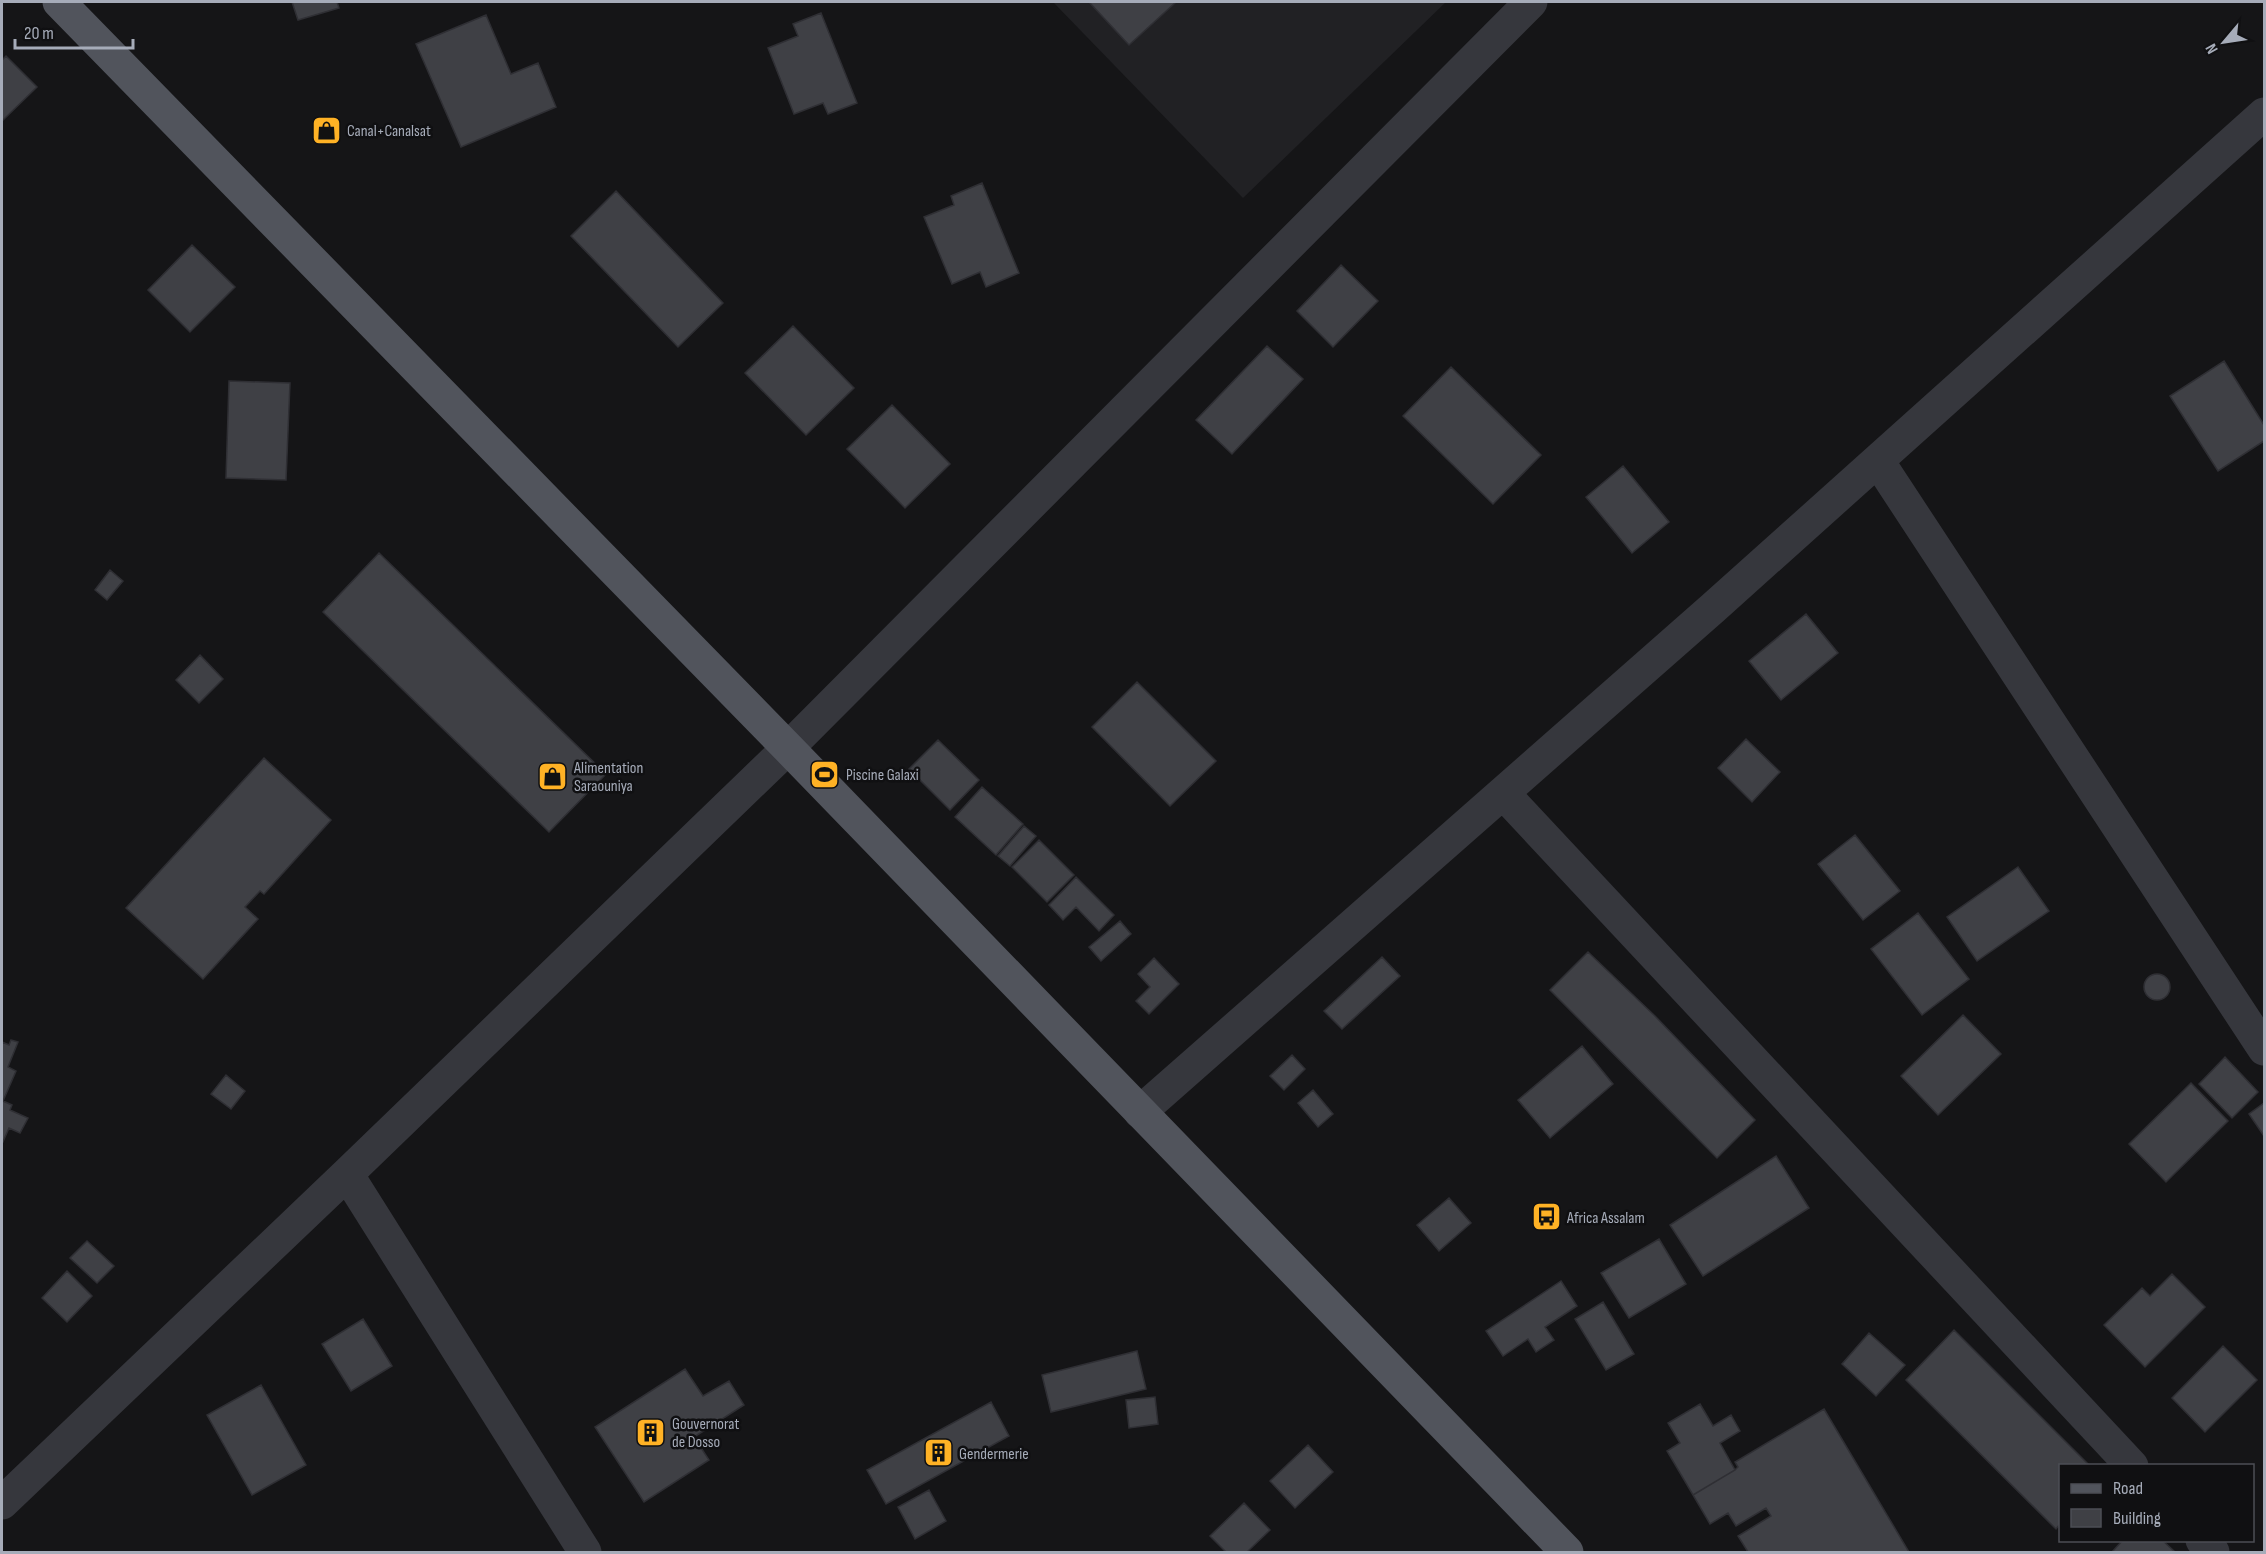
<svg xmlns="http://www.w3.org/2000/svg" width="2266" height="1554" font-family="'Sofia Sans Condensed',sans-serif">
  <rect width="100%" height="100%" fill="#151517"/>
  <!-- built -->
  <path fill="#212124" d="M1053 2H1446L1243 198Z"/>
  <!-- building -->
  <path fill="#3f4045" stroke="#2f2f34" stroke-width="1.5" d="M292 2H337L339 8 298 20Z
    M1089 2H1176L1129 45Z
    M821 13 857 103 828 114 823 103 794 114 768 48 798 36 793 24Z
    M486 15 511 74 538 63 556 107 461 147 416 44Z
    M6 56 37 87 2 121V60Z
    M982 183 1019 273 986 287 980 272 952 284 924 217 954 205 951 196Z
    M616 191 723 303 678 347 571 236Z
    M192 245 235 287 190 332 148 290Z
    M1341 265 1378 301 1333 347 1297 311Z
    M793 326 854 388 806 435 745 373Z
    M1267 346 1303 379 1232 454 1196 420Z
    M2224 361 2264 425V441L2218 471 2170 396Z
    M1451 367 1541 455 1493 504 1403 416Z
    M229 381 290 383 286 480 226 478Z
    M892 405 950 464 905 508 847 449Z
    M1623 466 1669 522 1632 553 1586 497Z
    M379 553 606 774 549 832 323 612Z
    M110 570 123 581 107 600 95 590Z
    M1806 614 1838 653 1781 700 1749 661Z
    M200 655 223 679 199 703 176 680Z
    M1137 682 1216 761 1170 806 1092 727Z
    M1746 739 1780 772 1752 802 1718 768Z
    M938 740 979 780 950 810 909 769Z
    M264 758 331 820 264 894 260 891 245 907 258 919 203 979 126 908Z
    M982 787 1023 824 996 855 955 817Z
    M1024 826 1036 836 1010 866 998 856Z
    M1855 835 1900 891 1863 920 1818 864Z
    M1039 840 1074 875 1047 902 1012 867Z
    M2018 867 2049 911 1977 961 1947 917Z
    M1076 877 1114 915 1099 931 1076 907 1063 920 1049 905Z
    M1918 913 1969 979 1922 1015 1871 949Z
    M1120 921 1131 934 1101 961 1089 947Z
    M1588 952 1655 1016 1755 1120 1717 1158 1550 990Z
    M1382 957 1400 976 1342 1029 1324 1011Z
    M1154 958 1179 984 1149 1014 1136 1001 1150 987 1138 974Z
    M2144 987a13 13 0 1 1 26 0a13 13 0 1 1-26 0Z
    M1963 1015 2001 1054 1938 1115 1901 1076Z
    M11 1040 18 1042 8 1067 16 1071 3 1101 12 1105 10 1110 28 1118 20 1133 9 1128 2 1144V1042L9 1045Z
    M1582 1046 1613 1084 1550 1138 1518 1100Z
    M1292 1055 1305 1069 1284 1090 1270 1076Z
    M2225 1057 2258 1092 2232 1118 2199 1084Z
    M226 1075 245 1091 231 1109 211 1094Z
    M2191 1083 2228 1121 2166 1182 2129 1144Z
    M1313 1090 1333 1114 1318 1127 1298 1103Z
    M2264 1103V1136L2249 1114Z
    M1776 1156 1809 1208 1703 1276 1670 1225Z
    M1449 1198 1471 1223 1439 1251 1417 1225Z
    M1659 1239 1686 1284 1629 1318 1601 1273Z
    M87 1241 114 1266 97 1283 70 1258Z
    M67 1271 92 1296 67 1322 42 1298Z
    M2172 1274 2205 1307 2145 1367 2104 1325 2142 1288 2150 1296Z
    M1561 1281 1577 1306 1545 1327 1554 1340 1536 1352 1528 1339 1503 1356 1486 1331Z
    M1603 1302 1634 1354 1606 1370 1575 1319Z
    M363 1319 392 1366 351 1391 322 1344Z
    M1954 1330 2090 1466H2060V1524L2056 1529 1906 1380Z
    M1869 1333 1905 1365 1876 1396 1842 1364Z
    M2223 1346 2257 1380 2205 1432 2172 1398Z
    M1137 1351 1146 1389 1051 1412 1042 1375Z
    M685 1369 703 1396 729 1381 744 1405 694 1437 709 1460 644 1502 595 1427Z
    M261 1385 306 1465 252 1495 207 1415Z
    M1155 1397 1158 1424 1129 1428 1126 1400Z
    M991 1402 1009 1436 886 1504 867 1470Z
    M1700 1404 1713 1426 1731 1415 1740 1431 1720 1443 1735 1470 1693 1495 1667 1451 1680 1443 1668 1423Z
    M1824 1409 1909 1552H1748L1738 1536 1771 1516 1766 1508 1736 1526 1728 1513 1710 1524 1693 1495 1735 1470 1738 1467 1735 1462Z
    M1308 1445 1333 1472 1295 1508 1270 1481Z
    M929 1490 946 1521 915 1539 898 1507Z
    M1244 1503 1270 1530 1247 1552H1226L1210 1536Z
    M2123 1540H2162L2175 1552H2112Z"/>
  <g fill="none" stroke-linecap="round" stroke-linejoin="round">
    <!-- street -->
    <path stroke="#36373d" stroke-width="33" d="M1878 461 2264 1049
      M1503 793 2132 1466
      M1140 1112 1713 608 2264 114
      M347 1174 585 1552
      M2 1503 347 1174 788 748 1531 2
      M2202 1540 2213 1552"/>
    <!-- primary -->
    <path stroke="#51545c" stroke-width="33" d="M59 2 788 748 1567 1552"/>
  </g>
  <!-- icons -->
  <defs>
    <symbol id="shop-square" viewBox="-11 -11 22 22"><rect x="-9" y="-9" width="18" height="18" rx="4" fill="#ffb225" stroke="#101012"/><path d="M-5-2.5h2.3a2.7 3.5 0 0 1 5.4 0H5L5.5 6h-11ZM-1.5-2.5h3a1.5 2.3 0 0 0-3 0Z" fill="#111"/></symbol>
    <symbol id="stadium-square" viewBox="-11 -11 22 22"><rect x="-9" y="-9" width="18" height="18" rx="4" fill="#ffb225" stroke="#101012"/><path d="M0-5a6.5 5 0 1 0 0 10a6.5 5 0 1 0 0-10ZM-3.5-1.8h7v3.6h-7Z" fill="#111"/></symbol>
    <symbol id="bus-square" viewBox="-11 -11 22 22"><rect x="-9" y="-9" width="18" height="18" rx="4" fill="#ffb225" stroke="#101012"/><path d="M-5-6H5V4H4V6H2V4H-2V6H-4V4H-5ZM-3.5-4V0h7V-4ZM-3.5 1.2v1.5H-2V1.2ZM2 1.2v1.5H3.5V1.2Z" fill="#111"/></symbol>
    <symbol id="building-square" viewBox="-11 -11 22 22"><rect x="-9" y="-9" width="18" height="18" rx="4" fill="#ffb225" stroke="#101012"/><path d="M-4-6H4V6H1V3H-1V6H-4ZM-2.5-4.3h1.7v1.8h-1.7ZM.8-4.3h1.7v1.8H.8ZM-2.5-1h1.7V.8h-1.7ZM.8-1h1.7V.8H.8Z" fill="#111"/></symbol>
  </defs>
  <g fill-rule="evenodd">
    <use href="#shop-square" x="310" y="114" width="33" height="33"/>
    <use href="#stadium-square" x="808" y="758" width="33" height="33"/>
    <use href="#shop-square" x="536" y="760" width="33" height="33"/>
    <use href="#bus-square" x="1530" y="1200" width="33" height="33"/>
    <use href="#building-square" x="634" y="1416" width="33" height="33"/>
    <use href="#building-square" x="922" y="1436" width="33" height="33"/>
  </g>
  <g text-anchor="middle" stroke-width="5" stroke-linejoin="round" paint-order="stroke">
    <!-- poi labels -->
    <g font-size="16" fill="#a6acb9" stroke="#101012" text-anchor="start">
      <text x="347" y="136">Canal+Canalsat</text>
      <text x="574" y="773">Alimentation<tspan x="574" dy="18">Saraouniya</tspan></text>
      <text x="846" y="780">Piscine Galaxi</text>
      <text x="1567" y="1223">Africa Assalam</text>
      <text x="672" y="1429">Gouvernorat<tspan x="672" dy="18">de Dosso</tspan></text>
      <text x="959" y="1459">Gendermerie</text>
    </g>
  </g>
  <!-- border -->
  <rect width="2266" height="1554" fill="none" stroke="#a6acb9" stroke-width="6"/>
  <!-- legend -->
  <rect x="2059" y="1464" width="195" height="78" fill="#101012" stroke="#4c4e55" stroke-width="1.5"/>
  <rect x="2071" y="1484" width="30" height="9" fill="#51545c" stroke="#4c4e55" stroke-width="1.5"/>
  <text x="2113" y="1494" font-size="18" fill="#a6acb9">Road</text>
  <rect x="2071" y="1509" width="30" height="18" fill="#3f4045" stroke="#4c4e55" stroke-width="1.5"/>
  <text x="2113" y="1524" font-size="18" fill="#a6acb9">Building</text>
  <!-- north arrow -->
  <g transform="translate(2224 42) rotate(241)" stroke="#101012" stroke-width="4.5" paint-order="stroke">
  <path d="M0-4.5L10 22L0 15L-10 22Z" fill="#a6acb9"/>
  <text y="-9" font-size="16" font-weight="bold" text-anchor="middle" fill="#a6acb9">N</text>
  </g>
  <!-- scale -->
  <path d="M15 39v9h118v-9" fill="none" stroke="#a6acb9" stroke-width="3"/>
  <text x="24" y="39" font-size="18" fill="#a6acb9" stroke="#101012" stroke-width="4.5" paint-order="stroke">20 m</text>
</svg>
